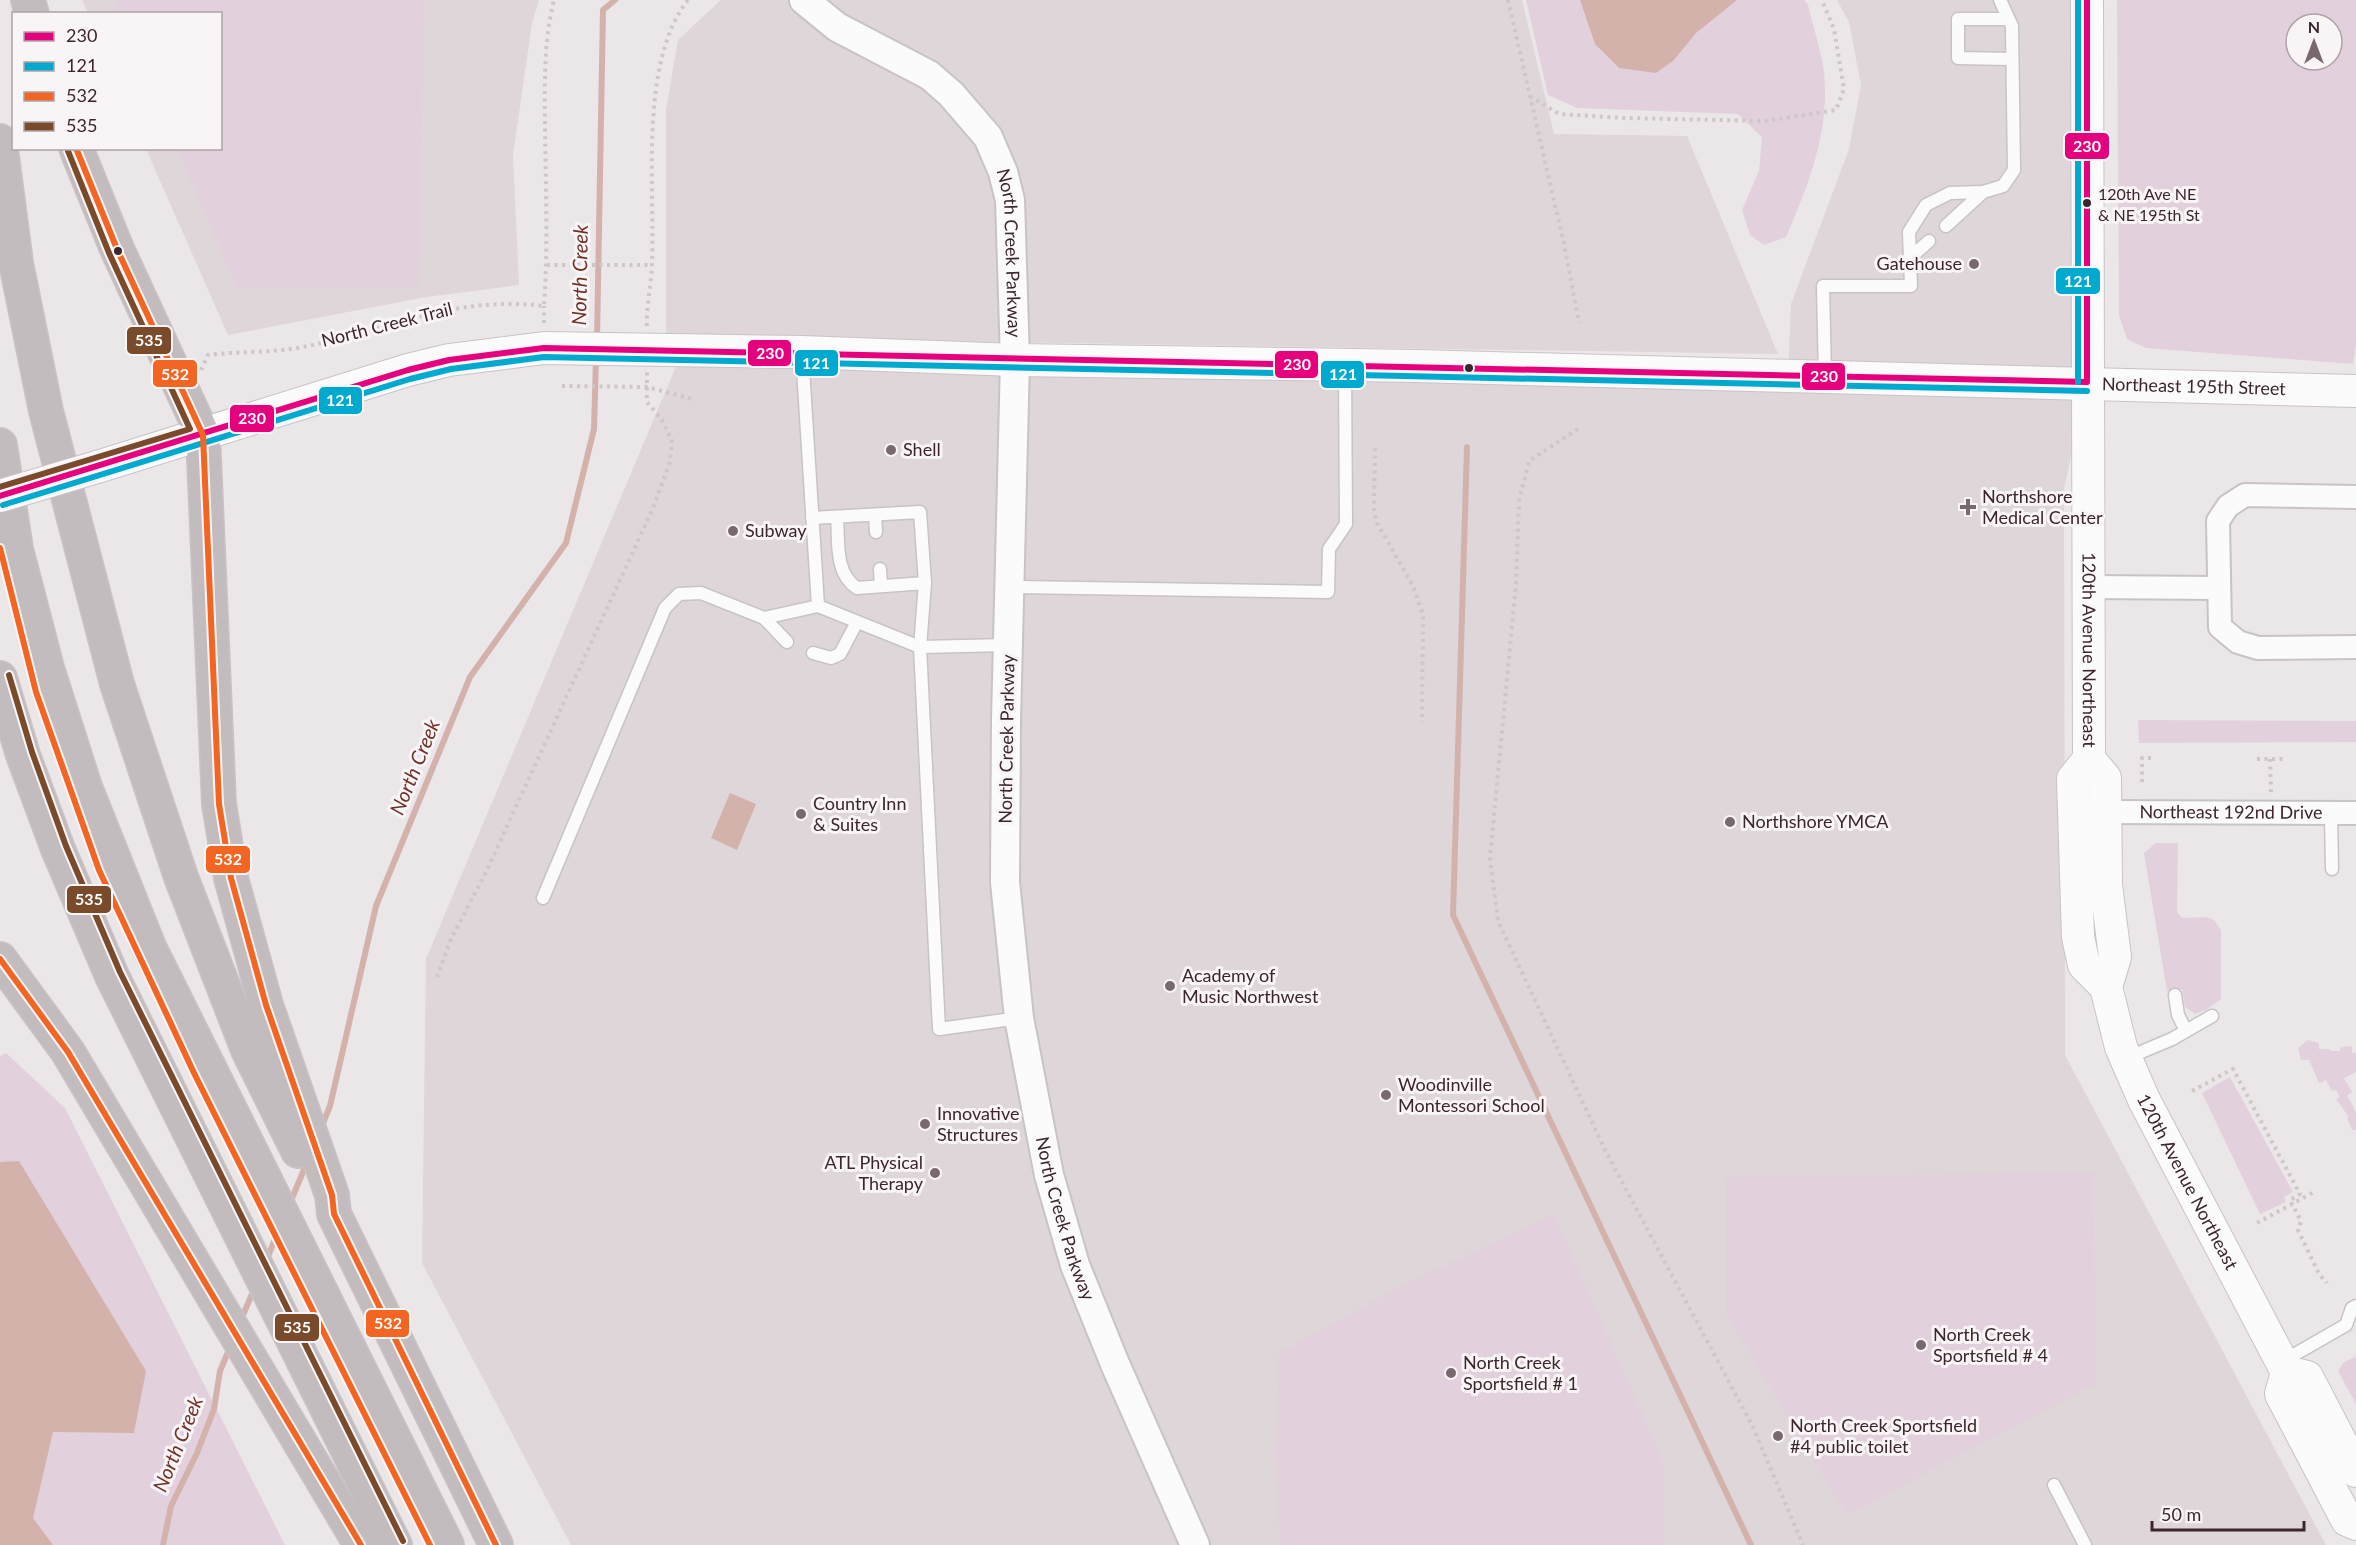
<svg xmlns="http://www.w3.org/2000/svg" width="2356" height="1545" font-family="Lato,sans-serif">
  <rect width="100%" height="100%" fill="#ebe6e8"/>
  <!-- built -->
  <path fill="#ded6d9" d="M82 0H539L532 23 513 155 519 285 426 297 228 335 146 149 220 148V14L88 13Z
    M721 0H1522L1554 134 1687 136 1778 354 666 337V110L678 40Z
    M1837 0H2086L2087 382 2064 489 2065 1055 2326 1545H571L422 1263 426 959 683 350 1788 376 1791 304 1849 149 1861 85 1849 22Z"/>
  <!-- green -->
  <path fill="#e2d1dd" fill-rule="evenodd" d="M114 0H425L418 287H236L177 149 220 148V14L120 13Z
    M1526 0H1804L1808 5C1813 27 1821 50 1824 72 1830 130 1809 185 1786 237L1764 245 1750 235 1742 210 1759 171 1762 137 1738 114 1577 108 1548 95Z
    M2117 0H2356V345L2353 364 2146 348 2127 339 2119 315ZM2296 24H2332V60H2296Z
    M2138 720 2356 721V742L2139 743Z
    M2156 843H2178L2177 912 2182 918 2206 917 2214 920 2221 930V999L2206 1010 2195 1014 2185 1007 2182 989 2167 991 2144 853Z
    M2308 1040 2319 1043V1049H2329L2330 1051H2340L2341 1047 2352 1046V1053H2356V1072L2344 1078 2352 1092 2347 1095 2356 1112V1130H2352L2347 1118 2349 1117 2336 1099 2340 1097 2336 1090 2332 1091 2326 1080 2319 1083 2309 1060H2301L2298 1048Z
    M6 1053 65 1108 285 1545H0V1056Z
    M2230 1077 2293 1192 2284 1197 2286 1202 2260 1214 2202 1093Z
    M2093 1173 2097 1383 1846 1515 1726 1314V1177Z
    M1554 1214 1663 1461V1545H1280L1276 1456 1279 1353 1399 1287Z
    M2356 1356V1404L2338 1371 2343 1363Z"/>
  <!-- water -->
  <path fill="#d4b2ac" d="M1580 0H1737L1696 33 1673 61 1656 73 1619 68 1595 44Z
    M730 793 756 804 737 850 711 838Z
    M19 1161 146 1371 134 1433 53 1432 33 1518 53 1545H0V1162Z"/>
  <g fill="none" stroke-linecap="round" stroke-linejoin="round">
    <!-- stream -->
    <path stroke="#d4b2ac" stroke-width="6" d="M597 339 603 10 615 0
      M1467 447 1453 915 1751 1545
      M321 1128 330 1106 376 906 470 677 566 543 594 429 596 358
      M290 1203 308 1160
      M266 1261 278 1232
      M240 1322 255 1287
      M163 1545 171 1506 197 1453 214 1409 220 1371 231 1345"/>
    <defs>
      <path id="service" d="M2008 19H1958V58L2012 59
        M1946 226 1983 192
        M1910 258 1929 241
        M802 353 818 606
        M1825 376 1823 286H1911L1909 232 1926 205 1950 193 1983 192 2003 186 2014 170 2012 26 2000 0
        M875 515 876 532
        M837 517C839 541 834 573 857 588L925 583
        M812 518 920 512 925 583 920 647 939 1029 1019 1018
        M880 569 881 586
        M1010 587 1328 592 1329 549 1346 524 1345 366
        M764 618 787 642
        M813 653 831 658 840 654 857 622
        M2331 813 2332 869
        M543 898 665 608 679 594 701 593 764 618 818 606 920 647 1008 645
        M2175 995 2178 1015 2186 1031
        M2127 1058 2172 1039 2212 1016
        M2283 1361 2346 1325 2352 1308 2356 1306
        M2054 1485 2085 1545"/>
      <g id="minor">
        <path d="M2356 497 2245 495 2228 506 2218 521 2220 627 2238 642 2258 648 2356 647"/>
        <path d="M2088 587 2219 588"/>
        <path id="s1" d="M2105 812 2356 813"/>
      </g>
      <g id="tertiary">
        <path id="s2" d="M804 0 837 27 929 75 951 94 988 137 1003 172 1010 200 1015 360 1006 721 1005 882 1019 1018 1049 1175 1075 1265 1115 1364 1195 1545"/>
      </g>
      <g id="secondary">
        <path id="s3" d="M2087 0 2089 759 2073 779 2078 937 2084 965 2106 987"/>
        <path id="s4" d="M97 467 408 370 449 360 544 348 802 352 1015 360 1416 366 2356 391"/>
        <path id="s5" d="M2089 759 2105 778 2106 885 2115 957 2106 987 2121 1047 2144 1100 2287 1372 2281 1394 2347 1520 2356 1524"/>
        <path d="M2287 1372 2307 1377 2356 1471"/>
      </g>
      <path id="motorway" d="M28 0 32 14
        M0 141 16 263 46 411 117 684 181 877 248 1050 298 1151
        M76 148 117 249 203 435 219 804 231 878 266 1005 332 1195 334 1214 496 1545
        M0 445 16 549 47 668 85 787 149 947 447 1545
        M0 678 23 755 58 849 112 976 395 1545
        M0 959 68 1052 361 1545"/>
    </defs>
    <!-- service casing -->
    <use href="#service" stroke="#c8c3c5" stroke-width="15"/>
    <!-- minor casing -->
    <use href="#minor" stroke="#c8c3c5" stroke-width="26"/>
    <!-- tertiary casing -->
    <use href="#tertiary" stroke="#c8c3c5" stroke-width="32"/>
    <!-- secondary casing -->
    <use href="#secondary" stroke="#c9c3c6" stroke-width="34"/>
    <!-- motorway casing -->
    <use href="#motorway" stroke="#c9c3c5" stroke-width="36"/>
    <!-- path -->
    <path stroke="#cdc7c8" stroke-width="4" stroke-dasharray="3 4.5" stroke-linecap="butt" d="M1508 0 1564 244 1579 323
      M1530 96 1559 114 1624 118 1766 121 1836 110 1844 89 1834 29 1822 0
      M547 265H652
      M544 323V306
      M647 326C646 304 652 283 652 262 655 186 639 62 688 0
      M201 370 208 355C240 351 272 353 303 347 388 330 455 295 544 306 548 248 546 190 545 132 545 87 543 44 554 0
      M562 386 647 387 692 399
      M1578 429 1529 461 1519 501 1516 584 1490 858 1498 921 1605 1150 1753 1427 1803 1545
      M1375 448 1374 509 1377 523 1413 586 1423 615 1422 722
      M2257 759H2283
      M2270 759 2271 793
      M2142 782V758H2152
      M437 977 451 939 486 872 653 508 670 462 672 441 662 420 647 402V372
      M2192 1091 2233 1069 2300 1194 2290 1200 2301 1221 2298 1230 2319 1274 2327 1283
      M2257 1223 2314 1192"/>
    <!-- service -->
    <use href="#service" stroke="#fcfbfc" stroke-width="12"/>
    <!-- minor -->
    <use href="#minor" stroke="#fcfbfc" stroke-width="22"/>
    <!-- tertiary -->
    <use href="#tertiary" stroke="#fcfbfc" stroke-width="28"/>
    <!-- secondary -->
    <use href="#secondary" stroke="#fcfbfc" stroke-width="32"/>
    <!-- motorway -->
    <use href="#motorway" stroke="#c2bcbe" stroke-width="33"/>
    <defs>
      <path id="secondary-bridge" d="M0 496 97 467"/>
    </defs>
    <!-- secondary-bridge casing -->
    <use href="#secondary-bridge" stroke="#c9c3c6" stroke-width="34" stroke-linecap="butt"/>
    <!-- secondary-bridge -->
    <use href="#secondary-bridge" stroke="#fcfbfc" stroke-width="32"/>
    <defs>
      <path id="bus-1" d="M2087 0V382
        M0 496 408 370 449 360 544 348 2087 382"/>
      <path id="bus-2" d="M2078 0V382
        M3 505 410 379 451 369 544 357 2087 391"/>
      <path id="bus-3" d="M76 148 117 249 203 435 219 804 231 878 266 1005 332 1195 334 1214 496 1545
        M0 548 36 692 99 870 194 1073 430 1545
        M0 959 68 1052 361 1545"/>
      <path id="bus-4" d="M0 487 190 429 109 253 68 151
        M9 675 32 752 66 846 120 972 403 1541"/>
    </defs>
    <!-- bus-1 casing -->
    <use href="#bus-1" stroke="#f9f5f7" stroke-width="10"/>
    <!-- bus-2 casing -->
    <use href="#bus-2" stroke="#f9f5f7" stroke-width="10"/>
    <!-- bus-3 casing -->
    <use href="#bus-3" stroke="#f9f5f7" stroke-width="10"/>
    <!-- bus-4 casing -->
    <use href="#bus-4" stroke="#f9f5f7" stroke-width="10"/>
    <!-- bus-1 -->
    <use href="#bus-1" stroke="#e5007d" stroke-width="6"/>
    <!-- bus-2 -->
    <use href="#bus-2" stroke="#00a9ce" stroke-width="6"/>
    <!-- bus-3 -->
    <use href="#bus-3" stroke="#f26522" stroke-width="6"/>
    <!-- bus-4 -->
    <use href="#bus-4" stroke="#7a4b2a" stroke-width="6"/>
  </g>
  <!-- markers -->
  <g fill="#3c262c" stroke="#f9f5f7" stroke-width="2">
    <circle cx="2087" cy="203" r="5"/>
    <circle cx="118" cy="251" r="5"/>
    <circle cx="1469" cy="368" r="5"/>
  </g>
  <g fill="#79696e" stroke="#f9f5f7" stroke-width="2">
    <circle cx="1974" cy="264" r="6"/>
    <circle cx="891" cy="450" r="6"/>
    <path d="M1965 498h6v6h6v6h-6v6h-6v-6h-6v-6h6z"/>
    <circle cx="733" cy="531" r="6"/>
    <circle cx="801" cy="814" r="6"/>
    <circle cx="1730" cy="822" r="6"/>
    <circle cx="1170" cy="986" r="6"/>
    <circle cx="1386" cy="1095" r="6"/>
    <circle cx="925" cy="1124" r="6"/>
    <circle cx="935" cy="1173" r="6"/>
    <circle cx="1921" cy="1345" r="6"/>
    <circle cx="1451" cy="1373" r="6"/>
    <circle cx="1778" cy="1436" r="6"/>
  </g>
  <g text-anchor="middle" stroke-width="6" stroke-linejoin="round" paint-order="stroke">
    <!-- bus labels -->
    <g font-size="16" fill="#3c262c" stroke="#f9f5f7" text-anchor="start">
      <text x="2098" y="200">120th Ave NE<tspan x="2098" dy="21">&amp; NE 195th St</tspan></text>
    </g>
    <!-- street labels -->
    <g font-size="18" fill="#3c262c" stroke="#f9f5f7">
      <text dy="6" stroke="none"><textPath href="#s2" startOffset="352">North Creek Parkway</textPath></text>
      <text transform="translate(387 325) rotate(-14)" y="6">North Creek Trail</text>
      <text dy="6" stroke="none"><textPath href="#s4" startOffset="2114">Northeast 195th Street</textPath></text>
      <text dy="6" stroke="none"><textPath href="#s3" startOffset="650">120th Avenue Northeast</textPath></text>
      <text transform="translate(1007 739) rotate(-89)" y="6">North Creek Parkway</text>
      <text dy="6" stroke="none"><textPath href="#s1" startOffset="126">Northeast 192nd Drive</textPath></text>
      <text dy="6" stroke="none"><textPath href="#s5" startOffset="448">120th Avenue Northeast</textPath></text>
      <text dy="6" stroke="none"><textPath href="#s2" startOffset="1324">North Creek Parkway</textPath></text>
    </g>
    <!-- poi labels -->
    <g font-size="18" fill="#3c262c" stroke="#f9f5f7" text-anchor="start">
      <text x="1962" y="270" text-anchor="end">Gatehouse</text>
      <text x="903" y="456">Shell</text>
      <text x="1982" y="503">Northshore<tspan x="1982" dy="21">Medical Center</tspan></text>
      <text x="745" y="537">Subway</text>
      <text x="813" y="810">Country Inn<tspan x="813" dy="21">&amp; Suites</tspan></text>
      <text x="1742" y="828">Northshore YMCA</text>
      <text x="1182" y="982">Academy of<tspan x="1182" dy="21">Music Northwest</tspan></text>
      <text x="1398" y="1091">Woodinville<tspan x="1398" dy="21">Montessori School</tspan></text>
      <text x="937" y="1120">Innovative<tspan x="937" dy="21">Structures</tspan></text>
      <text x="923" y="1169" text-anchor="end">ATL Physical<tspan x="923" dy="21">Therapy</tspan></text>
      <text x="1933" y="1341">North Creek<tspan x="1933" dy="21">Sportsfield # 4</tspan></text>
      <text x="1463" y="1369">North Creek<tspan x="1463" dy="21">Sportsfield # 1</tspan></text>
      <text x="1790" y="1432">North Creek Sportsfield<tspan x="1790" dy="21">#4 public toilet</tspan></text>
    </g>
    <!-- water labels -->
    <g font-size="20" font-style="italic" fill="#713127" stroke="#f9f5f7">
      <text transform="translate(580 275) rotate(-89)" y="7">North Creek</text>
      <text transform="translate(415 767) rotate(-68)" y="7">North Creek</text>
      <text transform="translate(178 1444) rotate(-68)" y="7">North Creek</text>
    </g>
  </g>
  <g stroke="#f9f5f7" stroke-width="2">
    <rect x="2064" y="132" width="46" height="28" rx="6" fill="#e5007d"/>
    <rect x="2055" y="267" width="46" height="28" rx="6" fill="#00a9ce"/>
    <rect x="126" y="326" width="46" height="29" rx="6" fill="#7a4b2a"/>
    <rect x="747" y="339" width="45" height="28" rx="6" fill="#e5007d"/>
    <rect x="794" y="349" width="45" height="28" rx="6" fill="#00a9ce"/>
    <rect x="1274" y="350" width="45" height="29" rx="6" fill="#e5007d"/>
    <rect x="152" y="359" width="46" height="29" rx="6" fill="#f26522"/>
    <rect x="1320" y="360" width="45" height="29" rx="6" fill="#00a9ce"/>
    <rect x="1801" y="362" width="45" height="29" rx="6" fill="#e5007d"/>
    <rect x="318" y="386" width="45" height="29" rx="6" fill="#00a9ce"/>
    <rect x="229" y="404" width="46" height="29" rx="6" fill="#e5007d"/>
    <rect x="205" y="845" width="46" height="29" rx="6" fill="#f26522"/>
    <rect x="66" y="885" width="46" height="29" rx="6" fill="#7a4b2a"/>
    <rect x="365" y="1309" width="45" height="29" rx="6" fill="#f26522"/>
    <rect x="274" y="1313" width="46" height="29" rx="6" fill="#7a4b2a"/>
  </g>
  <g font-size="16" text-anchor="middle" font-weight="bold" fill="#fff">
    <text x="2087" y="152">230</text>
    <text x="2078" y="287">121</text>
    <text x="149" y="346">535</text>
    <text x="770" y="359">230</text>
    <text x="816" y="369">121</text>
    <text x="1297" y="370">230</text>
    <text x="175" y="380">532</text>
    <text x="1343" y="380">121</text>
    <text x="1824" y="382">230</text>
    <text x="340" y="406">121</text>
    <text x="252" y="424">230</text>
    <text x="228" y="865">532</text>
    <text x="89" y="905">535</text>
    <text x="388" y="1329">532</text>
    <text x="297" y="1333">535</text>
  </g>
  <!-- legend -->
  <rect x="12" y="12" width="210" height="138" fill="#f9f5f7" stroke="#ada2a6" stroke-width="1.5"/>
  <rect x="24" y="32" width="30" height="9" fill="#e5007d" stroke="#ada2a6" stroke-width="1.5"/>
  <text x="66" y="42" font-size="18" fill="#3c262c">230</text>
  <rect x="24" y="62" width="30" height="9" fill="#00a9ce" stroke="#ada2a6" stroke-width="1.5"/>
  <text x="66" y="72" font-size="18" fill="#3c262c">121</text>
  <rect x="24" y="92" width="30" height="9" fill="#f26522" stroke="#ada2a6" stroke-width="1.5"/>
  <text x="66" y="102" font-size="18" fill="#3c262c">532</text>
  <rect x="24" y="122" width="30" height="9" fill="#7a4b2a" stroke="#ada2a6" stroke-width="1.5"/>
  <text x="66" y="132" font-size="18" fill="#3c262c">535</text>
  <!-- north arrow -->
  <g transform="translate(2314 42)"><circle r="28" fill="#f9f5f7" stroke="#ada2a6" stroke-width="1.5"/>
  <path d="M0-4.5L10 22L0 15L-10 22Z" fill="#79696e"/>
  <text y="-9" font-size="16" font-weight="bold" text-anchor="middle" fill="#3c262c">N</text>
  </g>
  <!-- scale -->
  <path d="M2152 1521v9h152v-9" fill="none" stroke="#3c262c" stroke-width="3"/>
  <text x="2161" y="1521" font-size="18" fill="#3c262c" stroke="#f9f5f7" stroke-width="4.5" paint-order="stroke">50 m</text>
</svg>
